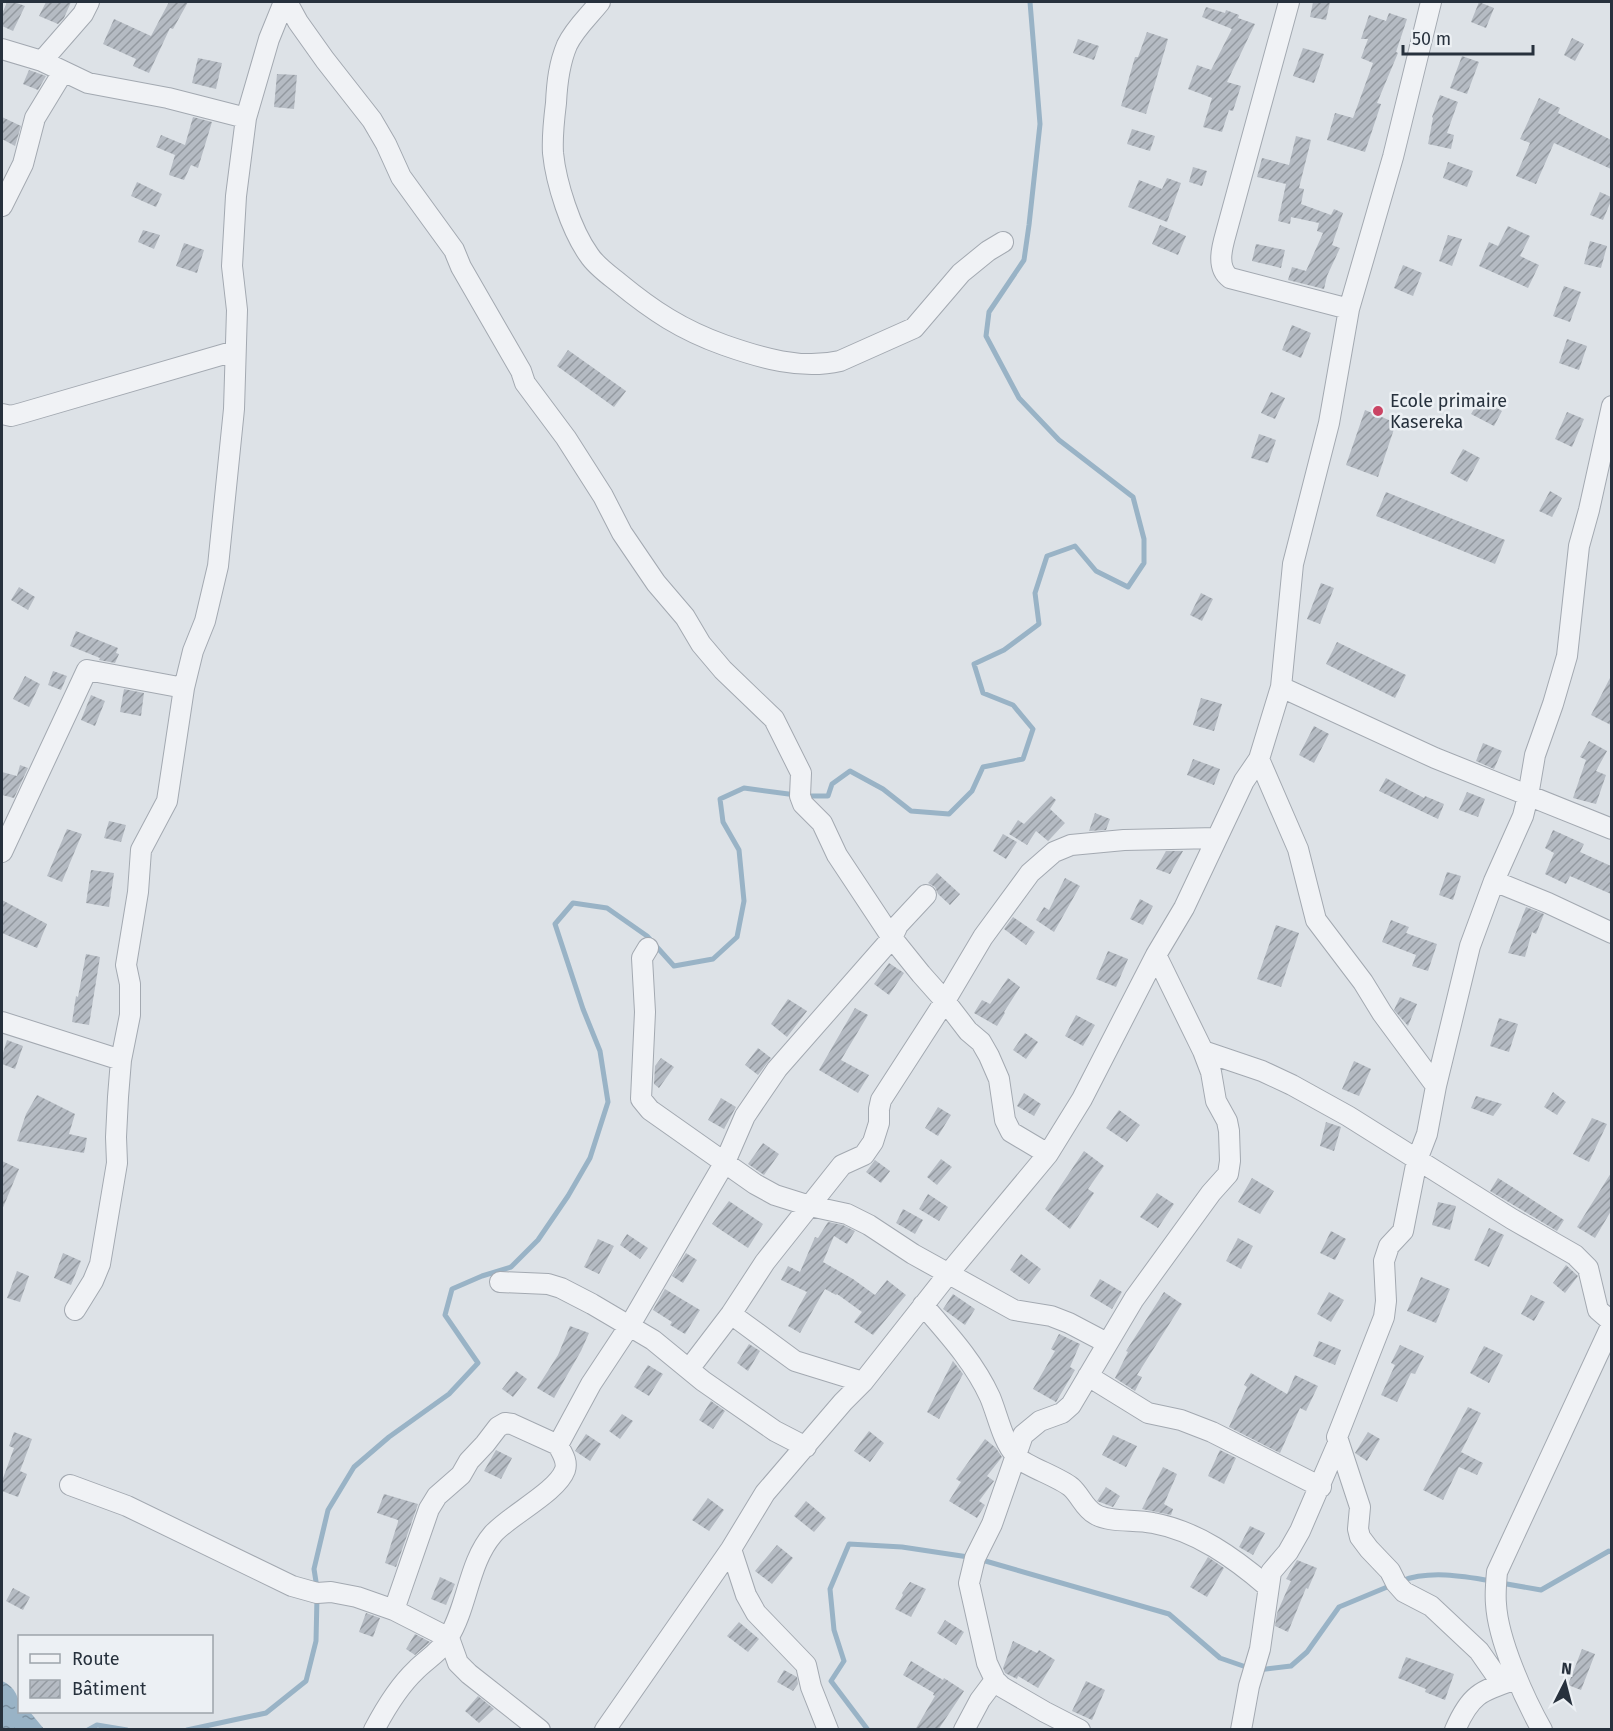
<svg xmlns="http://www.w3.org/2000/svg" width="1613" height="1731" font-family="'Fira Sans',sans-serif">
  <defs>
    <pattern id="water-ripples" width="26" height="14" patternUnits="userSpaceOnUse" patternTransform="scale(1.5)"><rect width="26" height="14" fill="#99b3c6"/><path d="M2 4q2-2 4 0t4 0M15 11q2-2 4 0t4 0" fill="none" stroke="#7d92a2"/></pattern>
    <pattern id="building-hatch" width="6" height="6" patternUnits="userSpaceOnUse" patternTransform="scale(1.5)"><rect width="6" height="6" fill="#b5bbc3"/><path d="M-1 1l2-2M0 6l6-6M5 7l2-2" fill="none" stroke="#9399a0"/></pattern>
  </defs>
  <rect width="100%" height="100%" fill="#dde2e7"/>
  <!-- water -->
  <path fill="url(#water-ripples)" d="M2 1681C15 1686 20 1699 20 1712H30L44 1729H2Z"/>
  <g fill="none" stroke-linecap="round" stroke-linejoin="round">
    <!-- stream -->
    <path stroke="#99b3c6" stroke-width="5" d="M806 796H828L832 784 850 771 883 789 911 811 949 814 972 791 983 767 1023 759 1033 729 1013 705 983 693 974 664 1004 650 1039 624 1035 593 1047 556 1075 546 1096 571 1128 587 1144 563V539L1133 497 1059 440 1019 398 986 336 989 312 1024 260 1029 225 1040 124 1030 2
      M1401 1581C1429 1570 1463 1576 1492 1581
      M1501 1583 1541 1590 1609 1551 1612 1552
      M317 1588 314 1569 328 1510 354 1467 389 1437 449 1394 478 1363 445 1315 452 1289 482 1276 511 1267 538 1240 568 1196 590 1158 608 1102 600 1051 583 1009 555 924 573 903 607 908 647 936 674 966 713 959 737 937 744 901 739 850 723 822 720 799 744 788 796 795
      M1258 1670 1291 1666 1307 1652 1339 1607 1392 1585
      M88 1730 97 1725 127 1730
      M187 1730 266 1713 306 1681 316 1641 317 1597
      M868 1730 831 1681 844 1661 834 1630 830 1589 849 1544 902 1547 975 1558 1169 1614 1220 1658 1249 1668"/>
  </g>
  <!-- building -->
  <path fill="url(#building-hatch)" d="M7 2H14L25 6 13 31 2 26V14Z
    M46 2H71L64 18 58 24 39 16Z
    M169 2H188L173 29 170 28 149 73 133 66 136 59 103 44 114 19 151 36Z
    M1313 2H1330L1326 20 1310 17Z
    M1479 2 1494 8 1486 28 1471 22Z
    M1206 7 1225 13 1226 10 1239 15 1238 18 1255 24 1227 82 1241 86 1233 111 1229 110 1222 132 1203 127 1212 98 1188 89 1197 65 1211 70 1232 29 1202 17Z
    M1389 13 1407 19 1396 52 1398 53 1377 103 1381 104 1365 152 1327 140 1335 113 1353 118 1373 63 1361 58 1368 39H1361L1369 15 1386 21Z
    M1147 32 1168 39 1146 114 1121 106 1135 57H1138Z
    M1572 38 1584 44 1575 61 1564 55Z
    M1078 39 1099 46 1094 60 1073 53Z
    M1303 48 1324 54 1314 83 1293 76Z
    M1462 56 1479 62 1467 94 1450 88Z
    M198 58 222 63 216 89 192 83Z
    M29 70 46 76 38 90 23 84Z
    M277 74 297 75 294 109 274 107Z
    M1440 95 1458 102 1447 133 1454 135 1451 149 1428 144 1433 118 1432 117Z
    M1539 98 1560 108 1558 113 1611 140V169L1554 143 1536 184 1516 176 1530 143 1520 139Z
    M2 117 21 126 15 146 2 139Z
    M193 117 212 122 198 168 191 165 184 180 169 175 175 155 156 147 161 135 185 145Z
    M1132 129 1155 136 1150 151 1127 144Z
    M1296 136 1311 140 1299 188 1304 189 1301 204 1331 215 1334 209 1343 213 1332 245 1340 248 1327 276 1324 289 1288 280 1292 267 1306 271 1323 233 1317 231 1319 223 1291 217 1290 224 1278 221 1286 184 1257 177 1262 158 1289 165Z
    M1448 162 1473 171 1467 187 1443 178Z
    M1193 167 1207 171 1202 186 1189 182Z
    M1167 178 1181 183 1167 222 1128 207 1139 180 1162 189Z
    M137 182 162 194 156 207 131 196Z
    M1600 192 1611 197V201L1603 220 1590 215Z
    M1160 225 1186 236 1178 255 1152 244Z
    M1508 226 1530 236 1520 256 1539 265 1528 288 1479 266 1489 242 1498 246Z
    M143 230 160 235 154 249 138 242Z
    M1448 235 1462 239 1452 266 1439 261Z
    M1590 241 1607 246 1601 268 1584 264Z
    M184 243 204 250 197 273 176 266Z
    M1256 244 1285 250 1281 268 1252 261Z
    M1403 265 1422 273 1413 296 1394 288Z
    M1564 286 1581 292 1570 322 1553 316Z
    M1292 325 1311 333 1301 358 1282 350Z
    M1567 339 1587 346 1579 370 1559 363Z
    M568 350 626 391 614 407 557 366Z
    M1271 392 1285 398 1275 419 1261 413Z
    M1480 399 1502 411 1494 426 1471 414Z
    M1365 410 1396 423 1378 477 1346 465Z
    M1567 412 1584 419 1572 447 1555 439Z
    M1259 434 1276 440 1268 463 1251 458Z
    M1463 449 1480 458 1467 482 1450 473Z
    M1550 491 1562 498 1552 517 1539 511Z
    M1386 492 1505 540 1495 564 1376 516Z
    M1321 583 1334 588 1320 624 1307 619Z
    M19 587 35 597 28 610 11 600Z
    M1201 593 1213 599 1202 621 1190 615Z
    M76 631 118 648 116 653 119 654 115 663 99 660 100 658 70 646Z
    M1337 642 1406 675 1395 698 1326 664Z
    M53 671 67 676 61 690 48 685Z
    M25 676 40 684 29 707 13 699Z
    M1611 676V725L1591 715Z
    M124 689 144 693 141 716 120 712Z
    M91 695 105 701 95 726 81 720Z
    M1201 698 1222 704 1214 731 1193 725Z
    M1314 726 1329 734 1314 763 1299 755Z
    M1589 741 1607 751 1596 771 1606 775 1596 804 1573 798 1586 760 1580 757Z
    M1483 743 1502 751 1494 769 1476 761Z
    M1193 759 1220 769 1214 785 1187 775Z
    M20 765 28 768 14 798 2 795V772L17 776Z
    M1386 778 1424 798 1425 796 1444 804 1438 819 1379 791Z
    M1467 792 1485 799 1478 817 1459 810Z
    M1051 796 1056 800 1050 809 1065 823 1048 841 1036 831 1027 845 1009 834 1018 820 1024 824Z
    M1095 813 1110 819 1106 830 1089 831Z
    M109 821 126 825 121 842 104 838Z
    M67 829 82 834 62 882 47 876Z
    M1553 830 1584 844 1580 852 1611 866V894L1570 876 1566 884 1545 874 1554 853 1545 848Z
    M1003 834 1017 842 1006 859 993 851Z
    M1166 851H1183L1170 874 1156 869Z
    M91 870 114 873 109 907 86 903Z
    M1447 872 1461 876 1453 900 1439 895Z
    M937 873 960 894 950 905 938 894 935 887 928 883Z
    M1065 878 1080 886 1054 932 1036 920 1044 907 1049 910Z
    M1140 899 1153 906 1143 925 1130 919Z
    M2 900 47 924 37 948 2 933Z
    M1526 907 1544 914 1536 934 1532 932 1525 957 1508 953Z
    M1013 917 1035 932 1026 945 1004 929Z
    M1391 920 1409 927 1406 933 1437 944 1428 971 1412 966 1416 955 1382 942Z
    M1276 925 1299 933 1281 987 1257 979Z
    M1108 951 1128 959 1116 987 1096 979Z
    M86 954 100 957 89 1025 72 1022 76 996 78 997Z
    M889 963 904 973 889 995 874 984Z
    M1008 978 1020 987 1004 1012 1005 1013 997 1026 974 1013 982 1000 990 1004Z
    M1400 997 1417 1004 1408 1026 1394 1010Z
    M788 999 807 1011 787 1037 771 1024Z
    M855 1008 868 1015 841 1060 869 1075 858 1093 819 1070Z
    M1076 1015 1095 1025 1083 1046 1065 1036Z
    M1499 1018 1518 1024 1509 1052 1490 1046Z
    M1025 1033 1038 1042 1026 1059 1013 1050Z
    M7 1040 23 1046 15 1069 2 1064V1056Z
    M758 1048 771 1058 758 1075 745 1065Z
    M661 1058 674 1067 659 1088 654 1084 655 1066Z
    M1354 1061 1371 1069 1359 1096 1342 1089Z
    M1553 1092 1566 1102 1557 1115 1544 1107Z
    M1024 1093 1041 1104 1034 1116 1017 1106Z
    M37 1095 75 1114 69 1134 87 1138 84 1153 17 1141 26 1114Z
    M1476 1096 1502 1104 1493 1116 1471 1108Z
    M721 1098 736 1107 724 1129 708 1120Z
    M938 1107 951 1115 938 1136 925 1128Z
    M1119 1110 1140 1125 1127 1142 1106 1128Z
    M1592 1118 1607 1124 1589 1162 1573 1154Z
    M1326 1122 1341 1127 1334 1151 1320 1146Z
    M763 1143 779 1154 764 1175 748 1164Z
    M1084 1151 1104 1166 1088 1189 1094 1193 1070 1229 1045 1209Z
    M941 1159 952 1167 937 1185 927 1177Z
    M875 1160 890 1171 881 1183 866 1172Z
    M2 1161 19 1169 2 1210Z
    M1611 1173V1211L1595 1238 1577 1227Z
    M1252 1178 1274 1191 1260 1214 1238 1202Z
    M1498 1178 1564 1220 1557 1231 1490 1191Z
    M1157 1193 1174 1204 1158 1228 1140 1217Z
    M928 1194 948 1207 939 1221 919 1209Z
    M729 1201 763 1224 748 1248 712 1224Z
    M1438 1202 1456 1206 1450 1230 1432 1225Z
    M903 1209 923 1220 915 1234 896 1223Z
    M828 1222 843 1225 855 1231 847 1244 834 1236 823 1262 853 1279 875 1295 887 1280 906 1295 873 1335 854 1322 862 1312 837 1294 836 1295 825 1289 800 1333 788 1326 807 1292 781 1280 788 1266 800 1272 815 1237 818 1238Z
    M1489 1228 1504 1235 1489 1267 1474 1260Z
    M1331 1231 1346 1239 1335 1260 1320 1253Z
    M627 1234 648 1248 640 1259 620 1245Z
    M1238 1238 1253 1246 1241 1269 1226 1261Z
    M598 1239 614 1246 599 1274 584 1267Z
    M63 1253 81 1261 71 1285 54 1278Z
    M686 1253 697 1260 683 1283 672 1276Z
    M1021 1254 1041 1269 1029 1284 1010 1270Z
    M1566 1265 1578 1276 1565 1293 1553 1283Z
    M17 1271 29 1276 20 1302 7 1298Z
    M1421 1277 1450 1289 1436 1323 1407 1311Z
    M1100 1279 1122 1292 1112 1309 1090 1296Z
    M665 1289 700 1310 685 1334 670 1325 672 1322 653 1310Z
    M1164 1292 1182 1304 1137 1375 1142 1377 1135 1391 1115 1378 1128 1352 1126 1351Z
    M1329 1292 1344 1300 1331 1322 1317 1314Z
    M953 1294 975 1309 965 1325 943 1309Z
    M1531 1295 1545 1302 1534 1321 1521 1314Z
    M570 1326 589 1333 581 1351 554 1398 537 1388 558 1355Z
    M1059 1334 1080 1344 1070 1367 1075 1370 1056 1402 1033 1389 1055 1351 1051 1349Z
    M1319 1341 1341 1350 1335 1365 1313 1356Z
    M749 1344 760 1351 748 1371 737 1363Z
    M1400 1345 1424 1356 1415 1374 1411 1373 1397 1402 1381 1395 1395 1365 1391 1363Z
    M1484 1346 1503 1355 1489 1383 1470 1373Z
    M953 1361 963 1374 939 1419 927 1412Z
    M648 1365 663 1374 649 1396 634 1387Z
    M516 1371 527 1379 513 1397 502 1389Z
    M1251 1373 1287 1394 1295 1375 1318 1386 1306 1411 1300 1408 1280 1453 1229 1427 1247 1387 1244 1385Z
    M711 1401 725 1411 713 1429 699 1420Z
    M1468 1407 1481 1413 1461 1452 1483 1463 1477 1475 1459 1467 1443 1500 1423 1490Z
    M622 1414 633 1421 620 1439 609 1431Z
    M869 1431 884 1443 870 1462 854 1451Z
    M14 1432 32 1439 20 1471 27 1474 18 1497 2 1491V1481L14 1448 9 1446Z
    M1368 1432 1380 1439 1367 1461 1355 1453Z
    M586 1434 601 1444 590 1461 575 1451Z
    M1113 1435 1137 1446 1126 1467 1102 1455Z
    M985 1439 996 1448 1002 1457 987 1476 994 1481 979 1501 985 1505 977 1518 949 1501 961 1482 956 1479Z
    M496 1450 512 1458 501 1479 484 1471Z
    M1220 1450 1236 1458 1224 1484 1208 1476Z
    M1163 1467 1177 1474 1164 1504 1173 1509 1171 1515 1142 1509Z
    M1106 1487 1120 1496 1113 1507 1097 1501Z
    M384 1494 418 1504 396 1567 385 1563 398 1522V1520L377 1513Z
    M708 1498 724 1510 709 1531 692 1520Z
    M806 1501 826 1518 814 1532 794 1516Z
    M1250 1526 1265 1533 1253 1555 1239 1547Z
    M777 1545 793 1558 772 1584 755 1571Z
    M1208 1557 1224 1568 1207 1597 1190 1587Z
    M1297 1560 1317 1568 1308 1589 1306 1588 1288 1632 1275 1626 1277 1613 1291 1581 1286 1579Z
    M440 1577 455 1584 446 1605 431 1599Z
    M910 1582 926 1589 911 1617 895 1609 903 1595 902 1593Z
    M13 1588 30 1597 23 1610 6 1601Z
    M366 1613 380 1618 373 1637 359 1632Z
    M945 1620 964 1632 956 1645 937 1633Z
    M739 1622 759 1639 748 1652 727 1636Z
    M415 1634 430 1642 415 1655 406 1649Z
    M1013 1641 1037 1653 1039 1650 1055 1660 1038 1688 1018 1676 1017 1679 1005 1673 1003 1668Z
    M1582 1649 1595 1654 1581 1690 1568 1685Z
    M1406 1657 1454 1674 1445 1700 1425 1692 1426 1689 1398 1678Z
    M911 1661 943 1680 944 1678 964 1691 938 1730H915L935 1696 933 1695 934 1693 903 1675Z
    M784 1670 797 1677 798 1684 793 1691 777 1682Z
    M1086 1681 1105 1690 1092 1720 1072 1711Z
    M478 1696 494 1709 479 1723 465 1711Z"/>
  <g fill="none" stroke-linecap="round" stroke-linejoin="round">
    <defs>
      <path id="minor" d="M287 2 298 22 325 60 372 120 386 144 401 177 454 250 461 267 521 371 525 383 566 438 603 496 622 533 656 583 685 617 701 644 723 670 774 719 801 773 800 796 803 804 822 823 837 855 892 938 921 974 945 1001 968 1031 981 1042 989 1056 999 1079 1005 1120 1011 1132 1048 1154
        M600 2C589 16 575 28 567 45 559 64 557 82 556 103 554 119 552 136 553 153 556 183 571 230 589 255 596 266 609 275 619 283 653 311 682 330 724 345 761 358 801 370 840 361L914 328 961 273 988 251 1003 242
        M1289 2 1226 233C1222 247 1216 268 1230 278L1349 309
        M2 49 42 61 88 83 168 98 246 118
        M42 61 83 14 89 2
        M2 206 23 164 35 118 63 72
        M2 414 11 416 22 413 235 351
        M1281 687 1435 758 1612 829
        M1259 759 1298 849 1316 920 1363 982 1382 1013 1436 1086
        M2 852 87 670 184 688
        M1494 881 1548 903 1612 933
        M648 948 642 958 645 1012 641 1099 650 1110 755 1184 775 1195 810 1206 847 1214 869 1225 913 1254 1014 1310 1051 1316 1069 1323 1107 1343
        M2 1022 121 1060
        M1203 1051 1262 1071 1292 1085 1348 1116 1512 1219 1575 1255 1588 1268 1598 1310 1612 1322
        M500 1282 548 1284 561 1288 592 1304 653 1340 703 1381 775 1431 806 1447
        M923 1305C948 1334 974 1362 990 1397 998 1416 1002 1440 1016 1456 1025 1466 1057 1476 1071 1487 1081 1496 1084 1508 1095 1514 1109 1523 1134 1519 1153 1523 1197 1531 1234 1558 1267 1586
        M75 1310 93 1281 100 1264 117 1163 116 1137 118 1097 121 1060 130 1015V984L126 965 138 892 141 850 167 801 184 688 193 651 205 621 218 566 234 409 237 310 232 266 236 196 246 118 269 39 284 2
        M731 1314 795 1361 863 1382
        M689 1369 731 1314 765 1262 842 1165 864 1155 873 1142 879 1123V1109L881 1100 945 1001 983 937 1030 873 1054 852 1071 845 1124 840 1217 838
        M1088 1376 1148 1413 1181 1420 1212 1432 1321 1487
        M70 1485 127 1506 292 1586 317 1593 331 1592 357 1597 394 1610 449 1638 458 1663 469 1674 540 1730
        M731 1549 746 1595 756 1613 806 1665 811 1687 828 1730
        M394 1610 429 1509 437 1496 461 1475 469 1461 485 1444 498 1427 505 1423 512 1424 558 1445
        M1502 1684 1479 1651 1431 1606 1404 1592 1396 1583 1390 1571 1369 1549 1360 1537 1358 1529 1360 1507 1337 1437 1384 1317 1386 1301 1384 1261 1389 1246 1403 1231 1417 1160 1427 1134 1436 1086 1470 946 1494 881 1523 816 1528 796 1535 755 1553 704 1567 656 1579 546 1589 510 1612 406
        M374 1730C385 1709 399 1686 416 1670 427 1659 440 1652 448 1638 468 1606 468 1563 493 1534 510 1515 557 1492 565 1470 568 1461 562 1453 558 1445L591 1384 630 1325 725 1162 745 1116 777 1069 892 938 898 925 926 895
        M605 1730 731 1549 765 1493 843 1402 863 1382 949 1273 1048 1154 1082 1099 1156 955 1184 908 1244 781 1259 759 1281 687 1293 564 1329 423 1349 309 1393 157 1431 2
        M964 1730 980 1700 995 1680
        M1080 1730 1045 1712 1002 1687 995 1680 987 1663 969 1583 975 1558 992 1524 1023 1435 1040 1421 1062 1413 1071 1405 1134 1299 1211 1193 1228 1174 1230 1161 1229 1131 1227 1121 1216 1101 1211 1072 1203 1051 1156 955
        M1241 1730 1249 1686 1260 1649 1271 1572 1288 1552 1300 1531 1338 1443
        M1455 1730C1470 1695 1480 1691 1514 1680
        M1542 1730C1524 1698 1498 1640 1496 1604 1495 1594 1496 1583 1497 1572L1612 1324"/>
    </defs>
    <!-- minor casing -->
    <use href="#minor" stroke="#a3a9b1" stroke-width="22"/>
    <!-- minor -->
    <use href="#minor" stroke="#f0f2f5" stroke-width="20"/>
  </g>
  <!-- markers -->
  <circle fill="#ca4464" stroke="#ecf0f4" stroke-width="2" cx="1378" cy="411" r="6"/>
  <g text-anchor="middle" stroke-width="5" stroke-linejoin="round" paint-order="stroke">
    <!-- poi labels -->
    <g font-size="18" fill="#27313d" stroke="#ecf0f4" text-anchor="start">
      <text x="1390" y="407">Ecole primaire<tspan x="1390" dy="21">Kasereka</tspan></text>
    </g>
  </g>
  <!-- border -->
  <rect width="1613" height="1731" fill="none" stroke="#27313d" stroke-width="6"/>
  <!-- legend -->
  <rect x="18" y="1635" width="195" height="78" fill="#ecf0f4" stroke="#9da4ab" stroke-width="1.5"/>
  <rect x="30" y="1654" width="30" height="9" fill="#f0f2f5" stroke="#9da4ab" stroke-width="1.5"/>
  <text x="72" y="1665" font-size="18" fill="#27313d">Route</text>
  <rect x="30" y="1680" width="30" height="18" fill="url(#building-hatch)" stroke="#9da4ab" stroke-width="1.5"/>
  <text x="72" y="1695" font-size="18" fill="#27313d">Bâtiment</text>
  <!-- north arrow -->
  <g transform="translate(1565 1683) rotate(6)" stroke="#ecf0f4" stroke-width="4.5" paint-order="stroke">
  <path d="M0-4.5L10 22L0 15L-10 22Z" fill="#27313d"/>
  <text y="-9" font-size="16" font-weight="bold" text-anchor="middle" fill="#27313d">N</text>
  </g>
  <!-- scale -->
  <path d="M1403 45v9h130v-9" fill="none" stroke="#27313d" stroke-width="3"/>
  <text x="1412" y="45" font-size="18" fill="#27313d" stroke="#ecf0f4" stroke-width="4.5" paint-order="stroke">50 m</text>
</svg>
